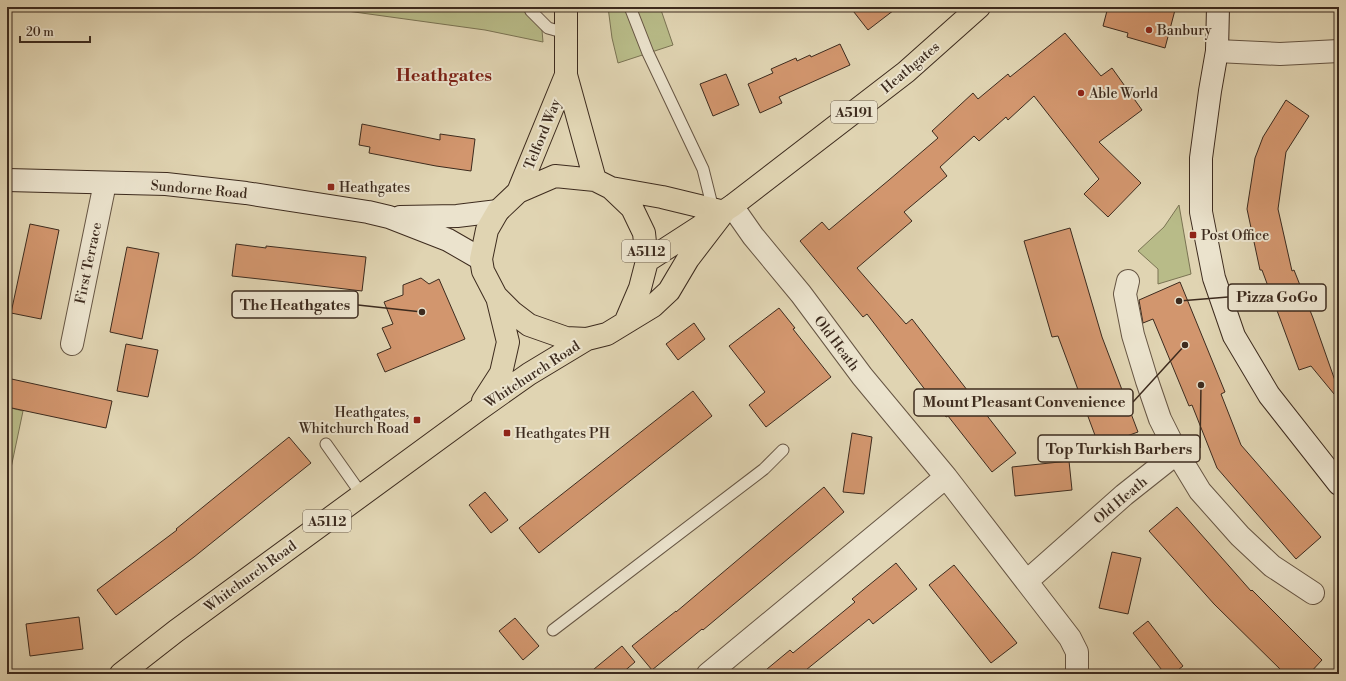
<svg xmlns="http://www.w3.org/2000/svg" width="1346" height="681" font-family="'Libre Bodoni',serif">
  <rect width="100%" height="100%" fill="#e0d4b2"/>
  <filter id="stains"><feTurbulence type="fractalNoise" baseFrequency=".005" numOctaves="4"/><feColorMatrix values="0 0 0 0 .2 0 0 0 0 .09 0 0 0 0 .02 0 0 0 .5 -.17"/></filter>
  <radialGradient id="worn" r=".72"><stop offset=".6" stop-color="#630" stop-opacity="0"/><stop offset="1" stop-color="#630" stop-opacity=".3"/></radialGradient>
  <!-- green -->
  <path fill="#b8bb88" stroke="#7a7353" d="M318 7H540L543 42 485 30Z
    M608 7H660L673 45 618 63 612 38Z
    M1179 205 1191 274 1158 284V269L1138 251 1164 227Z
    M7 407 23 411 11 468 7 465Z"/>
  <!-- building -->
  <path fill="#d2966e" stroke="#3d2b1e" d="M850 7H898L868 30Z
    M1108 7H1174L1173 10H1175L1165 48 1127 37 1128 33 1103 26Z
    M1065 33 1101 76 1112 68 1142 110 1099 142 1141 183 1108 217 1084 194 1099 179 1034 96 1008 120 1006 117 979 141 974 136 940 167 947 176 904 212 912 221 857 268 906 324 912 319 1016 453 992 472 948 416 946 417 867 314 863 317 800 241 822 222 829 230 889 180 938 138 932 131 973 93 978 99 1008 74 1010 77Z
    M840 44 850 65 779 97 782 103 760 113 748 84 773 73 771 69 796 58 797 61 810 55 811 57Z
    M726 74 739 105 713 116 700 84Z
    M1286 100 1309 116 1286 152 1278 209 1292 271 1294 270 1313 318 1339 392V400L1311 366 1299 370 1262 270H1260L1247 209 1255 158 1263 137Z
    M362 124 440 140V134L475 139 471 171 436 166 369 153 370 147 359 145Z
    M30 224 59 230 41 319 11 313Z
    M1070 228 1102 337 1138 432 1099 446 1058 336 1052 337 1024 241Z
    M236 244 266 248V246L366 257 362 291 287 282 232 276Z
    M127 247 159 253 142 339 110 332Z
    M421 278 429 284 439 279 465 339 385 372 377 354 391 348 382 328 393 324 384 302 403 295V285Z
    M1180 282 1225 392 1221 394 1241 445 1321 537 1296 559 1217 468 1192 405 1189 406 1153 319 1143 323 1139 300Z
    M779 308 795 328 793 329 831 377 766 427 749 405 765 392 729 346Z
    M694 323 705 339 678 360 666 344Z
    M126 344 158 350 148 397 117 391Z
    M7 378 112 401 106 428 7 407Z
    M693 391 712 416 539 553 519 528Z
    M852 433 872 437 864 494 843 492Z
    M289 437 311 463 194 557 116 615 97 590 177 530 176 529Z
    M1069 461 1072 490 1015 496 1012 467Z
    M824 487 844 512 703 630 702 629 652 670 632 646 676 611V612Z
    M485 492 508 520 491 533 469 505Z
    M1177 507 1251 591 1252 590 1322 660 1309 674H1285L1214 604 1149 531Z
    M1112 552 1141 558 1128 614 1099 608Z
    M896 563 917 589 873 624 869 619 801 674H761L790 650 793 653 855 602 852 599Z
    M954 565 1017 643 991 663 929 585Z
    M79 617 83 649 30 656 26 624Z
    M515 618 539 646 523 660 499 631Z
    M1148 621 1183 666 1173 674H1165L1133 633Z
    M622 646 635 662 621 674H588Z"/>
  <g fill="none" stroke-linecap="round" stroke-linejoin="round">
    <defs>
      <path id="lane" d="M529 7 531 11 548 28 566 33
        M630 7 648 53 703 169 713 209
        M326 444 362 495
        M553 630 764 469 783 450"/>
      <path id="street" d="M1217 51 1280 54 1339 51
        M732 206 753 236 801 294 862 376 946 477 1070 638 1077 652V674
        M1128 281 1125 294 1133 335 1147 381 1160 419 1177 453 1200 491 1240 536 1272 566 1313 593
        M72 344 105 183
        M1027 581 1124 495 1177 453
        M708 674 946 477"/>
      <path id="secondary" d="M1218 7 1217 51 1210 91 1201 158V212L1214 278 1234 336 1269 395 1339 484
        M7 180 166 184 246 193 368 212 389 217 448 240 481 259
        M400 217 457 216 498 211"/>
      <path id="primary" d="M566 7V75L595 180
        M611 188 662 197 724 212
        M518 192 566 75
        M647 261 732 206 906 72 979 7
        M625 323 640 288 647 261 644 233 632 208 611 188 595 180 555 176 518 192 498 211 487 230 481 259 483 271 496 296 512 312 529 325 566 338 587 339 607 334 653 306 669 291 688 259 724 212
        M483 401 501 373 508 342 497 297
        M121 674 176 631 478 410 529 374 587 339"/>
    </defs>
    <!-- lane casing -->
    <use href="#lane" stroke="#665543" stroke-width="13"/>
    <!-- street casing -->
    <use href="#street" stroke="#665543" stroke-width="24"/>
    <!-- secondary casing -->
    <use href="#secondary" stroke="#3d2b1e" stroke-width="24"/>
    <!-- primary casing -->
    <use href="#primary" stroke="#3d2b1e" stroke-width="24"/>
    <!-- lane -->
    <use href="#lane" stroke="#ebe3cd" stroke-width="11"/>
    <!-- street -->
    <use href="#street" stroke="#ebe3cd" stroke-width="22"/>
    <!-- secondary -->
    <use href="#secondary" stroke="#ebe3cd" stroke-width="22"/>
    <!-- primary -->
    <use href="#primary" stroke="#e0d4b2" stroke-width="22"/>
  </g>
  <!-- markers -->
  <g fill="#8f2418" stroke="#ebe3cd" stroke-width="1.5">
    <circle cx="1149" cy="30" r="4"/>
    <circle cx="1081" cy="93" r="4"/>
    <rect x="327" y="183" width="8" height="8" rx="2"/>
    <rect x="1189" y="231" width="8" height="8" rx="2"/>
    <rect x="413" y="416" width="8" height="8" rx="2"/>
    <rect x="503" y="429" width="8" height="8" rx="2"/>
  </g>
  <g text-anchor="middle" stroke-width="4" stroke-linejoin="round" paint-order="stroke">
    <!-- shield labels -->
    <g fill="#ebe3cd" stroke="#716252" stroke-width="1">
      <rect x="831" y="101" width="46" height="22" rx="3"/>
      <rect x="622" y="240" width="48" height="22" rx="3"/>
      <rect x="303" y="510" width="48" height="22" rx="3"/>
    </g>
    <g font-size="13" font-weight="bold" fill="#3d2b1e">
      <text x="854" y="117">A5191</text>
      <text x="646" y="256">A5112</text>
      <text x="327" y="526">A5112</text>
    </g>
    <!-- poi labels -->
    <g font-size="14" fill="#3d2b1e" stroke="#ebe3cd" text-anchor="start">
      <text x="1157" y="35">Banbury</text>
      <text x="1089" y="98">Able World</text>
      <text x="339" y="192">Heathgates</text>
      <text x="1201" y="240">Post Office</text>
      <text x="409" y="417" text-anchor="end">Heathgates,<tspan x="409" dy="16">Whitchurch Road</tspan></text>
      <text x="515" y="438">Heathgates PH</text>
    </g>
    <!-- street labels -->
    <g font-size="14" fill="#3d2b1e" stroke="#ebe3cd">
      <text transform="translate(910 67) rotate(-40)" y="5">Heathgates</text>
      <text transform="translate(542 134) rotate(-68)" y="5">Telford Way</text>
      <text transform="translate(199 189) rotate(5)" y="5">Sundorne Road</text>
      <text transform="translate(88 263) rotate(-78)" y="5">First Terrace</text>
      <text transform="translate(837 343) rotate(53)" y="5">Old Heath</text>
      <text transform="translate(532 374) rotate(-33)" y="5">Whitchurch Road</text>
      <text transform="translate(1120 500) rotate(-40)" y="5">Old Heath</text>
      <text transform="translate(250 576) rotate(-36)" y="5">Whitchurch Road</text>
    </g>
    <!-- district labels -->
    <g font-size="18" font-weight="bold" fill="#7a1f14" stroke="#ebe3cd">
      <text x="444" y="81">Heathgates</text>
    </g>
  </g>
  <!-- callouts -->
  <path fill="none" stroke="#3d2b1e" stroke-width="1.5" d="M1179 301L1228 297M422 312L358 305M1185 345L1133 402M1201 385L1200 448"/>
  <g fill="#3d2b1e" stroke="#ebe3cd" stroke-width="1.5">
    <circle cx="1179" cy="301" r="4"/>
    <circle cx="422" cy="312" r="4"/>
    <circle cx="1185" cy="345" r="4"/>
    <circle cx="1201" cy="385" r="4"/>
  </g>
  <g fill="#ebe3cd" stroke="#3d2b1e" stroke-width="1.5">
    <rect x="1228" y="284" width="98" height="27" rx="4"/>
    <rect x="232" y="291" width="126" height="27" rx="4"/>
    <rect x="914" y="389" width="219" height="27" rx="4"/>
    <rect x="1038" y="435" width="162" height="27" rx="4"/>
  </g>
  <g font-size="15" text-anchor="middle" font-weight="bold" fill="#3d2b1e">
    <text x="1277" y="302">Pizza GoGo</text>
    <text x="295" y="310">The Heathgates</text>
    <text x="1024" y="407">Mount Pleasant Convenience</text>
    <text x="1119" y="454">Top Turkish Barbers</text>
  </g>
  <!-- margin -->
  <rect width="1346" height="681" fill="none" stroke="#e0d4b2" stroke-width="24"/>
  <rect x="8" y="8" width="1330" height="665" fill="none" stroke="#3d2b1e" stroke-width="2"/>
  <rect x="12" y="12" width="1322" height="657" fill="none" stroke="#3d2b1e"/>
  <!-- scale -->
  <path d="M20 36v6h70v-6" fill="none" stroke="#3d2b1e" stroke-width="2"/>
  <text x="26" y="36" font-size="12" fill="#3d2b1e" stroke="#ebe3cd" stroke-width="3" paint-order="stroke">20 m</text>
  <rect width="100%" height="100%" filter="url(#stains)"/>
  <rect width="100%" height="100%" fill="url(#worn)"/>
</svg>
